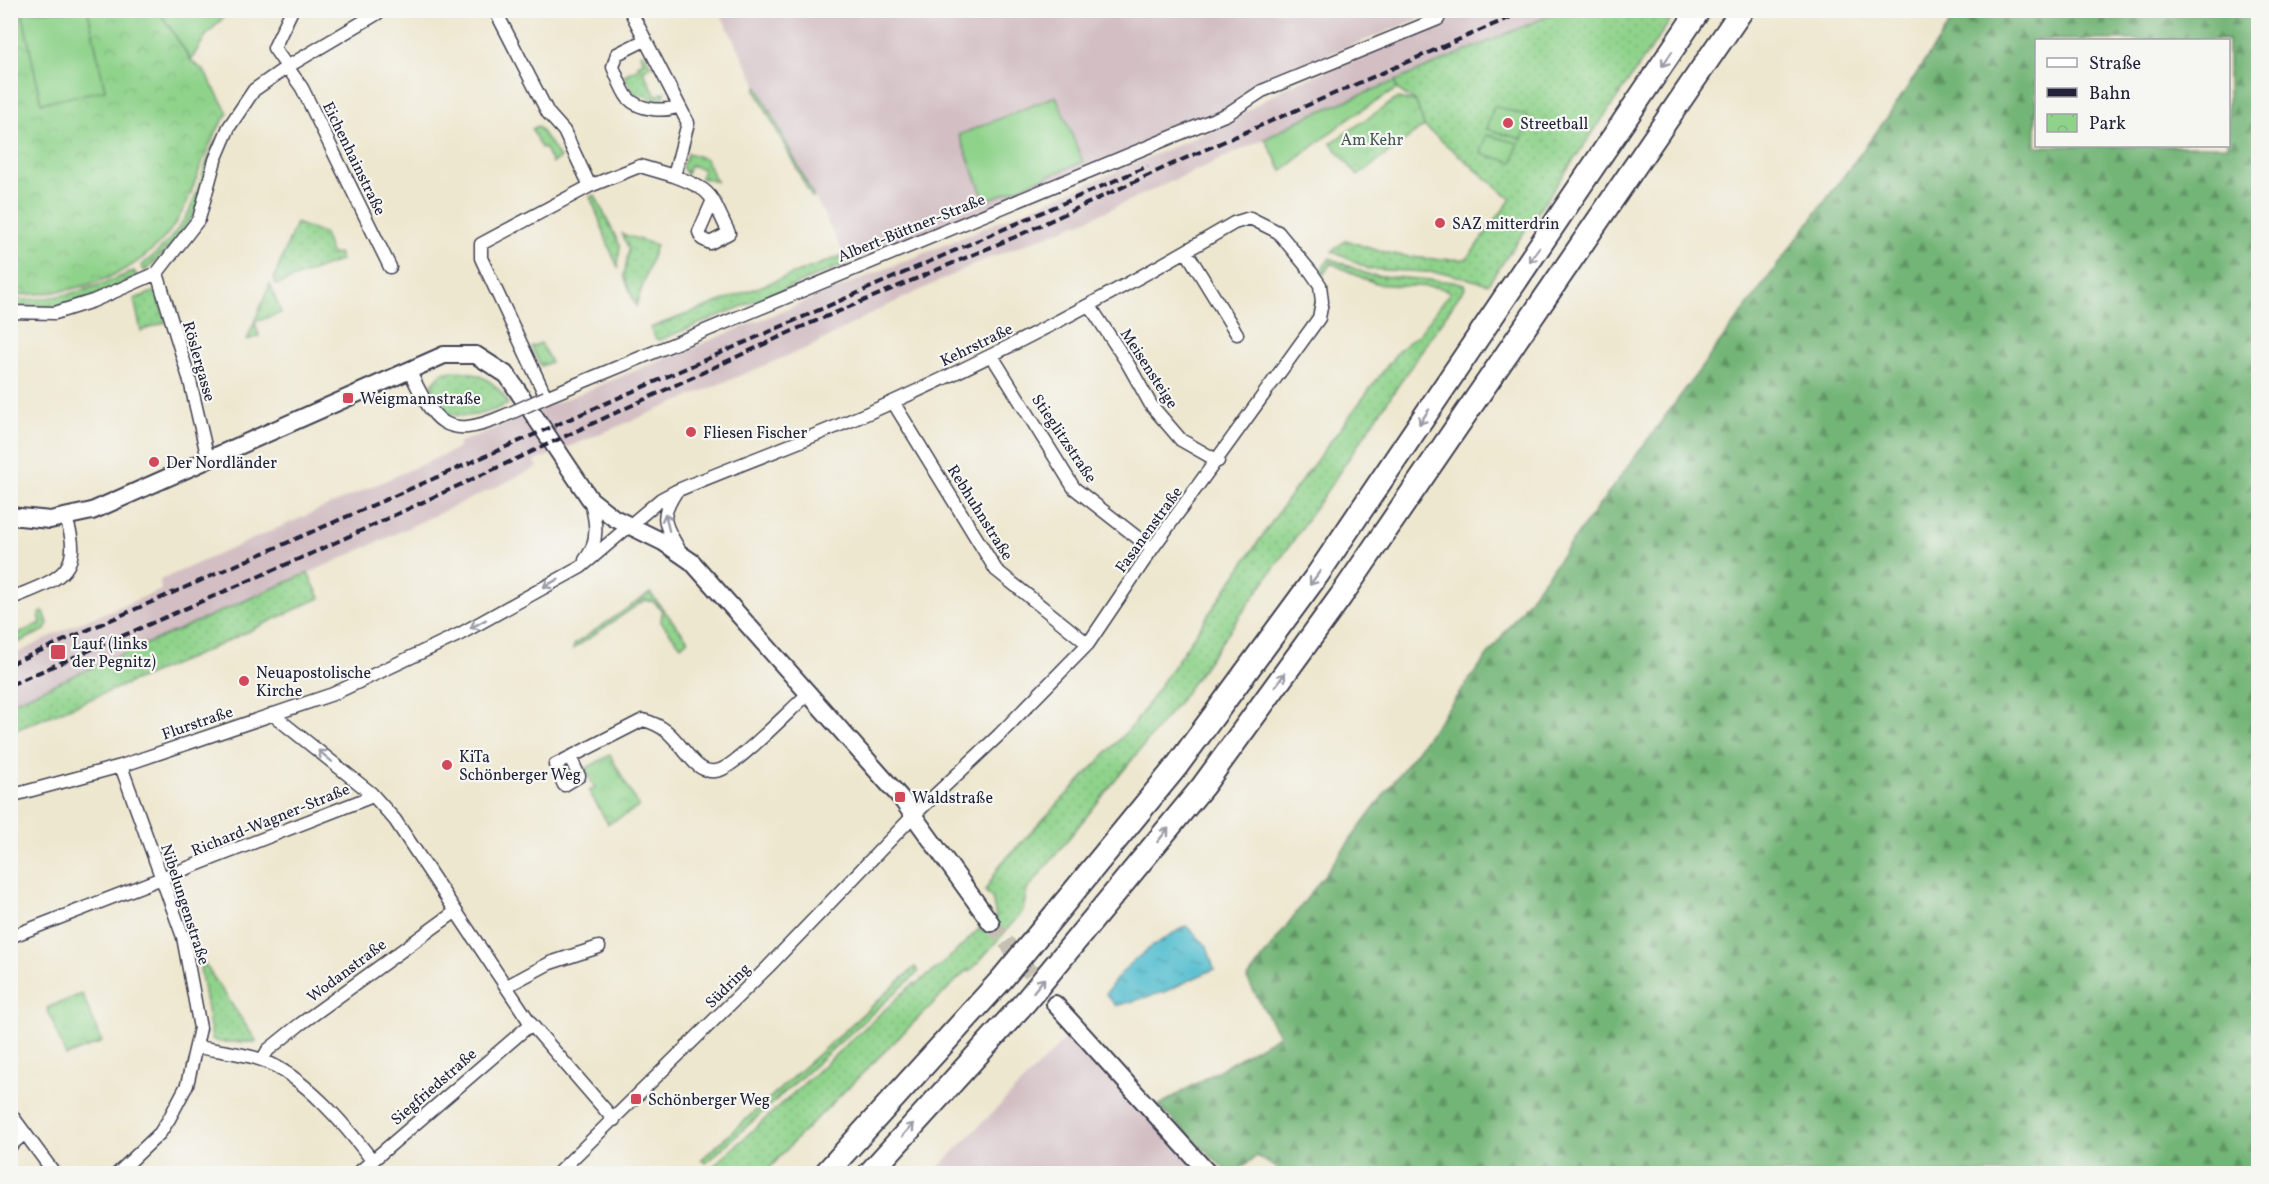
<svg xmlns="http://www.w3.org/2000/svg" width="2269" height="1184" font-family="Vollkorn,serif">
  <defs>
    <pattern id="grass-dots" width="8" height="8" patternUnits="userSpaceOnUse" patternTransform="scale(1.5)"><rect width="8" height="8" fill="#8fd38b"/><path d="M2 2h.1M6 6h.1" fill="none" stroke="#7bb579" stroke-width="1.8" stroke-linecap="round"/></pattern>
    <pattern id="forest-firs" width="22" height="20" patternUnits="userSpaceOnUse" patternTransform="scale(1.5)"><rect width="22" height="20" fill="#73b577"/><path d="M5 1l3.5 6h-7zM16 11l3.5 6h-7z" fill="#5e9363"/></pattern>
    <pattern id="park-crowns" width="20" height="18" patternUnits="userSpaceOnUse" patternTransform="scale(1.5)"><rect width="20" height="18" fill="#8fd38b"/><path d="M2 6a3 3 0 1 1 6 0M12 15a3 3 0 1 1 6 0" fill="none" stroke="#7bb579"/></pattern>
    <pattern id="water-ripples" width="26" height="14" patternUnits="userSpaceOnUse" patternTransform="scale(1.5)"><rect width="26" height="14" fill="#53becf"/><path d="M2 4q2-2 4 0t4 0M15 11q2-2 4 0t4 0" fill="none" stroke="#449aa9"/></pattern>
  </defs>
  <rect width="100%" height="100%" fill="#f6f6f2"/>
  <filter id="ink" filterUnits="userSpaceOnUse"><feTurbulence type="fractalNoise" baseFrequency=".0167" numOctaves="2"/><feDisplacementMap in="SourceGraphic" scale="12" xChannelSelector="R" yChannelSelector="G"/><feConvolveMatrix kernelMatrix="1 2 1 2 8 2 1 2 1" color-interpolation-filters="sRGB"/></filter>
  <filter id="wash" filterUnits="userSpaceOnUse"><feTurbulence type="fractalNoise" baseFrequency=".008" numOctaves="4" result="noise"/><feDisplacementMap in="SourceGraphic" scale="24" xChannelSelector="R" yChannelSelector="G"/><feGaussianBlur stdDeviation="1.35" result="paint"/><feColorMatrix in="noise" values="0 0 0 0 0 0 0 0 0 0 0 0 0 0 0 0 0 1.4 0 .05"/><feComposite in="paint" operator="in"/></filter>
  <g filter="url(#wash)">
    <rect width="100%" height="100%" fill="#eee7cf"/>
    <!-- industrial -->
    <path fill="#d2bec3" d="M719 11H1440L1257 82 1233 106 1041 190 848 262Z
      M1458 11H1560L1306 117 1265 139 1082 222 984 260 876 311 816 344 535 461 538 467 382 540 158 641 11 703V656L72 626 161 590 160 580 459 448 458 443 937 248 1222 126 1286 87 1406 40 1451 19 1453 13Z
      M1068 1036 1221 1170 1224 1173 932 1174Z"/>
    <!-- grass -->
    <path fill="url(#grass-dots)" stroke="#587a63" stroke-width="1.5" d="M1560 11H1677L1488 284 1445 273 1369 269 1332 251 1346 240C1390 257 1420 260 1467 259L1511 199 1424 126 1416 102 1397 89 1395 81Z
      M644 53 651 66 643 71 656 96 665 92 663 101 634 93 624 75 639 68 638 65 644 62 640 54Z
      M217 138 196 210 176 241 145 271 141 266C160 251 176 234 188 213 200 190 205 162 217 138Z
      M688 153 706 159 716 181 701 178 703 169 690 165 687 174 682 167Z
      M595 195 620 246 618 267C606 244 601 220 590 197Z
      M296 223 324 234 332 255 338 253 341 260 276 285 274 279Z
      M622 234 656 245 636 306 624 276 629 249Z
      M844 255 848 263 660 340 656 339 650 328Z
      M1330 258 1369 275 1455 282 1464 284 1465 287 1286 551 1181 699 1027 890 1023 911 970 972 967 970 798 1137 765 1173 705 1174 914 983 915 985 944 963 980 928 984 931 996 917 992 898 985 891 1000 865 1134 724 1284 504 1399 350 1419 334 1450 292C1438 283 1399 288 1380 284 1363 280 1347 270 1331 263L1323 275 1320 272Z
      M134 271 137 276 102 293 61 306H11V300C59 300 90 290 134 271Z
      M270 284 281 313 255 322 259 336 247 340Z
      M156 291 166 322 141 331 134 299Z
      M541 343 551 362 541 366 531 347Z
      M453 371C478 371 497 381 508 404 484 415 452 426 433 400L432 384 442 373Z
      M308 573 320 598 204 652 11 732V703Z
      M650 593 688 640 681 646 661 622 662 611 654 602 645 600 573 649 575 644Z
      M44 612 48 623 45 630 11 646V637L41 623 39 613Z
      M204 963 257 1042H219L212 1039 200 968Z
      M915 967 918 972 706 1163 701 1160Z"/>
    <!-- forest -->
    <path fill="url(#forest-firs)" stroke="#4a6c59" stroke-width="1.5" fill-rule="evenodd" d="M1958 11H2258V1173L1286 1174 1257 1156 1234 1173H1229L1158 1106 1279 1035 1247 979 1889 115ZM2036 40H2228V146H2036Z"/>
    <!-- park -->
    <path fill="url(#park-crowns)" stroke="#587a63" stroke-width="1.5" d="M11 11H159L191 60 204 71 228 113C209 139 201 166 190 195 160 271 85 295 11 295Z
      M1398 98 1416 102 1424 126 1358 176 1331 143Z
      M610 755 639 807 608 824 589 791 595 788 585 769Z
      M82 994 102 1042 66 1056 47 1008Z"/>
    <!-- garden -->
    <path fill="#8fd38b" stroke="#587a63" stroke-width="1.5" d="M22 11H88L105 90 41 103Z
      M159 11H229L205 37 191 60Z
      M1395 81 1397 89 1349 118 1282 171 1265 139 1306 117Z
      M757 86 814 197 812 198 756 91Z
      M1056 96 1083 162 985 201 959 135Z
      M1494 106 1528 116 1522 139 1487 129Z
      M538 126 560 158 552 163 544 147 541 148 532 129Z
      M1486 135 1518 143 1513 162 1481 154Z"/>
    <!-- water -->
    <path fill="url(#water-ripples)" stroke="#3a7085" stroke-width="1.5" d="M1186 926 1207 946 1214 969 1164 992 1116 1006 1106 994C1125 962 1154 944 1186 926Z"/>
  </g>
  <g filter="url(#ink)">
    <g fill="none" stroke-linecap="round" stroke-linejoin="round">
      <!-- secondary-tunnel -->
      <path stroke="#c5c0b1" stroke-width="16" stroke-dasharray="16 8" stroke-linecap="butt" d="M991 923 1055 1004"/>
      <defs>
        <path id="street" d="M292 10 274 48 302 88 390 267
          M495 10 548 113 564 131 590 186 481 244V258L546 397 1227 114 1262 91 1438 19 1442 10
          M630 10 688 123 674 176C715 191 710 195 729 233L710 243 702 239 699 232 713 200
          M645 40 617 54 613 67C617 76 622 91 628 98 640 111 665 112 679 106
          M590 186 640 166 674 176
          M1186 251 1237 334
          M157 273 190 381 208 459
          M1090 306 1128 364 1151 405 1181 440 1218 461
          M10 312 55 313 93 301 157 273 199 219 215 160 229 127 254 90 287 67 383 10
          M992 356 1074 488 1152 549
          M409 370C434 421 444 442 504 416
          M893 402 996 570 1088 644
          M676 492C657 521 666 525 681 553
          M585 560C600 541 596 521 590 499
          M10 599C52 581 87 575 66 519
          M272 714 371 793 395 820 531 1024 614 1120
          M570 757 579 776 564 785 555 765 643 720C671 727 676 743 695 763 702 770 711 773 720 770 737 765 791 709 808 694
          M10 796 121 766 333 694 460 634 581 567 661 499 676 491C749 460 824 434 895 401 1012 348 1124 288 1234 223L1250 218 1278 232 1311 272 1320 285 1322 302 1319 318 1152 549 1088 644 999 735 914 815 768 967 557 1174
          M10 937 368 798 371 793
          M507 986 550 963 599 947
          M198 1047C218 1051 242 1053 262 1060 304 1076 345 1125 372 1160
          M262 1060 268 1050 299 1025 455 912
          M10 1113 55 1174
          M10 1146 25 1133
          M117 1174 160 1133 169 1119 187 1085 200 1028 183 937 121 766
          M357 1174 531 1024"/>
        <path id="secondary" d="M10 516 50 520 92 511 444 355H476L507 375 590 499 614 518 663 542 692 562 900 797 991 923
          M1055 1004 1209 1174"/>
        <path id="highway" d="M825 1174 1002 979 1176 767 1318 574 1699 10
          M869 1174 1026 1001 1203 786 1341 596 1742 10"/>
      </defs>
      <!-- street casing -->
      <use href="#street" stroke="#414051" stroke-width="15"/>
      <!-- secondary casing -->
      <use href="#secondary" stroke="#414051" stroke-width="20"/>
      <!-- highway casing -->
      <use href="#highway" stroke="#414051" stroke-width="26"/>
      <!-- street -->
      <use href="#street" stroke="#fff" stroke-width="12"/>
      <!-- secondary -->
      <use href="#secondary" stroke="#fff" stroke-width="16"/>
      <!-- highway -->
      <use href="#highway" stroke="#fff" stroke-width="22"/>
      <!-- rail -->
      <path stroke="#22223b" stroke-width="4" stroke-dasharray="9 4.5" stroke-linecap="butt" d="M10 664 1148 166
        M10 685 317 551 799 328 1015 237 1179 161 1527 10"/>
      <defs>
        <path id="street-bridge" d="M504 416 546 397"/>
      </defs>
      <!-- street-bridge casing -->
      <use href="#street-bridge" stroke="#414051" stroke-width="15" stroke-linecap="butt"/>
      <!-- street-bridge -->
      <use href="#street-bridge" stroke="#fff" stroke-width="12"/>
    </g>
    <!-- one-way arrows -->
    <defs><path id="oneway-shaft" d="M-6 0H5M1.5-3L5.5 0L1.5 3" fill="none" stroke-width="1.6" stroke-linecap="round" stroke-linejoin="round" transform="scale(1.5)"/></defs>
    <g stroke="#9c9ca7">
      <use href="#oneway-shaft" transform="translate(1667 59) rotate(124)"/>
      <use href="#oneway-shaft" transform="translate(1534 255) rotate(124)"/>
      <use href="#oneway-shaft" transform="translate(1424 417) rotate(124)"/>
      <use href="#oneway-shaft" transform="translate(667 522) rotate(-104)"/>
      <use href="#oneway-shaft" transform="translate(1315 578) rotate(126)"/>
      <use href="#oneway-shaft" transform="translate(551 583) rotate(151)"/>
      <use href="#oneway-shaft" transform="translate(478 624) rotate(151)"/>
      <use href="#oneway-shaft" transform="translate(1280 680) rotate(-54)"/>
      <use href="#oneway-shaft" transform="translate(325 756) rotate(-141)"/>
      <use href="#oneway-shaft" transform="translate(1163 835) rotate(-51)"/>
      <use href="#oneway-shaft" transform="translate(1039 985) rotate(-51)"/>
      <use href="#oneway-shaft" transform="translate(908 1130) rotate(-48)"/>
    </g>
  </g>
  <!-- markers -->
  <g fill="#d1495b" stroke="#f6f6f2" stroke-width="2">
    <circle cx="1508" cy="123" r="6"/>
    <circle cx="1440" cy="223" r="6"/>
    <rect x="342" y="392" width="12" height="12" rx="3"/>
    <circle cx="691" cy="432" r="6"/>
    <circle cx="154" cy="462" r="6"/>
    <rect x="50" y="644" width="16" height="16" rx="3"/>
    <circle cx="244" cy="681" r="6"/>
    <circle cx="447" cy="765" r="6"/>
    <rect x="894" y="791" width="12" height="12" rx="3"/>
    <rect x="630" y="1093" width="12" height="12" rx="3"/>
  </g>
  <g text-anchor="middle" stroke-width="4.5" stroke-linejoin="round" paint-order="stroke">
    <!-- poi labels -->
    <g font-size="16" fill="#22223b" stroke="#f6f6f2" text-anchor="start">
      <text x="1520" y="129">Streetball</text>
      <text x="1452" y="229">SAZ mitterdrin</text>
      <text x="360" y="404">Weigmannstraße</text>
      <text x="703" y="438">Fliesen Fischer</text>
      <text x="166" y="468">Der Nordländer</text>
      <text x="72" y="649">Lauf (links<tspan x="72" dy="18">der Pegnitz)</tspan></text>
      <text x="256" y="678">Neuapostolische<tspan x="256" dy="18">Kirche</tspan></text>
      <text x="459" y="762">KiTa<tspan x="459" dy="18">Schönberger Weg</tspan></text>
      <text x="912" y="803">Waldstraße</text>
      <text x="648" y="1105">Schönberger Weg</text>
    </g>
    <!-- park labels -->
    <g font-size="16" fill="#435753" stroke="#f6f6f2">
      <text x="1372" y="145">Am Kehr</text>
    </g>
    <!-- street labels -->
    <g font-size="16" fill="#22223b" stroke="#f6f6f2">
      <text transform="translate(355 158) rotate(64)" y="6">Eichenhainstraße</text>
      <text transform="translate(911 227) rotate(-22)" y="6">Albert-Büttner-Straße</text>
      <text transform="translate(976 344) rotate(-26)" y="6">Kehrstraße</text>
      <text transform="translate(200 361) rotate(74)" y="6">Röslergasse</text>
      <text transform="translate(1150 368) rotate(57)" y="6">Meisensteige</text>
      <text transform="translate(1065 438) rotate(56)" y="6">Stieglitzstraße</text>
      <text transform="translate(981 512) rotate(58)" y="6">Rebhuhnstraße</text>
      <text transform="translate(1148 529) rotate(-54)" y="6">Fasanenstraße</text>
      <text transform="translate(197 722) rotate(-19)" y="6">Flurstraße</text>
      <text transform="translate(270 819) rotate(-22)" y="6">Richard-Wagner-Straße</text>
      <text transform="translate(186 904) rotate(72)" y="6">Nibelungenstraße</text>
      <text transform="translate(346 970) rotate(-37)" y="6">Wodanstraße</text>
      <text transform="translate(727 985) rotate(-45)" y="6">Südring</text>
      <text transform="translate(433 1086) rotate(-41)" y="6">Siegfriedstraße</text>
    </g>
  </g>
  <!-- margin -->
  <rect width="2269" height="1184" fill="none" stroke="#f6f6f2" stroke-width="36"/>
  <!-- legend -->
  <rect x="2035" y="39" width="195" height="108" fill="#f6f6f2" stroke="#a1a1a9" stroke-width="1.5"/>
  <rect x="2047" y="58" width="30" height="9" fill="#ffffff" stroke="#a1a1a9" stroke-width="1.5"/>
  <text x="2089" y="69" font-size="18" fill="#22223b">Straße</text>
  <rect x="2047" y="88" width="30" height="9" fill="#22223b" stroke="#a1a1a9" stroke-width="1.5"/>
  <text x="2089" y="99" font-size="18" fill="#22223b">Bahn</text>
  <rect x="2047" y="114" width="30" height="18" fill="url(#park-crowns)" stroke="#a1a1a9" stroke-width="1.5"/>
  <text x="2089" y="129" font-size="18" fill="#22223b">Park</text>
</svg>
